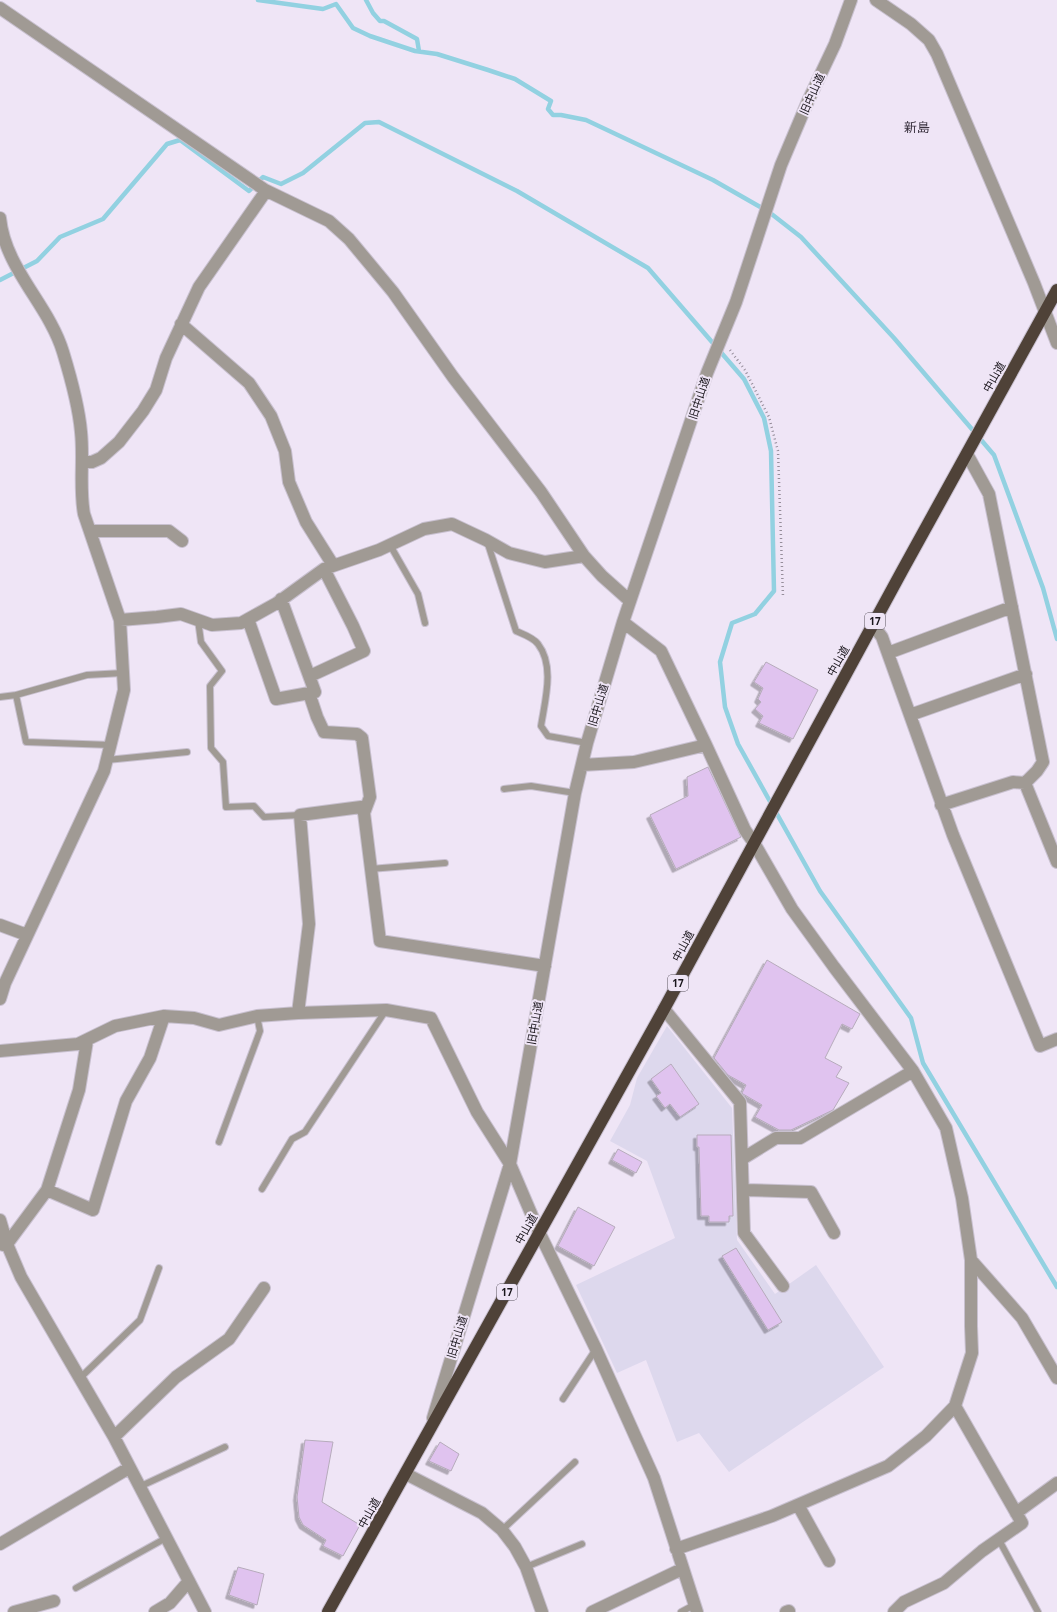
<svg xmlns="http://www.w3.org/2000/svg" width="1057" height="1612" font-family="'Open Sans','Noto Sans JP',sans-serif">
  <defs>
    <filter id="shadow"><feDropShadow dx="-3.5" dy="3.5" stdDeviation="0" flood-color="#0004"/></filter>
  </defs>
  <rect width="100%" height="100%" fill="#efe5f6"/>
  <!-- commercial -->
  <path fill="#ddd8ed" d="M667 1026 732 1108 737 1240 775 1294 816 1265 884 1367 729 1472 699 1433 677 1442 646 1360 617 1373 576 1285 675 1238 647 1161 610 1141 630 1105 637 1078Z"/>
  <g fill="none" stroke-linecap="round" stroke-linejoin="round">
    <!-- stream -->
    <path stroke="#92d1e1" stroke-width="4.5" d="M258 0 323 9 336 4 353 28 370 36 415 51 437 54 488 70 515 79 551 101 548 109 553 115H561L586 120 713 180 769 212 801 237 894 338 994 455 1043 588 1057 639
      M366 0 373 13 380 21H384L417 39 419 51
      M0 280 37 261 60 237 103 219 167 144 180 140 249 191 263 177 281 184 303 173 365 123 379 122 517 191 648 268 744 379 764 418 771 451 774 591 755 614 732 623 720 662 725 707 738 744 820 891 911 1018 923 1063 1057 1287"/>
  </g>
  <!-- building -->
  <path fill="#e0c3ef" stroke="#b6abbb" filter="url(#shadow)" d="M766 662 818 690 793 739 759 723 763 716 755 709 761 702 758 699 763 688 754 682Z
    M708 767 741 837 676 869 650 815 688 796 687 777Z
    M767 960 860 1014 852 1029 842 1024 825 1058 842 1067 836 1077 849 1083 833 1110 791 1130H779L755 1117 762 1105 743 1094 742 1093 746 1085 728 1075 714 1058Z
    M671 1064 699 1104 680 1117 670 1104 665 1108 656 1096 661 1093 651 1079Z
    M697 1135H731L733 1216H729V1222H709V1216H701L699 1147H697Z
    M618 1149 642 1162 636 1173 612 1160Z
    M578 1207 615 1227 594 1266 558 1246Z
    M736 1248 782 1322 768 1330 722 1256Z
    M305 1440 333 1442 322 1502 360 1525 343 1556 323 1546 326 1540 303 1525 299 1517 297 1497Z
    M440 1442 459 1454 451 1471 429 1461Z
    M238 1567 264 1574 257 1605 229 1595Z"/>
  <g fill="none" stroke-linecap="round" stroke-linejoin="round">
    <defs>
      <path id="lane" d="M487 541 516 631C523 634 534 638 538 644 555 666 545 700 541 726L548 736 587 743
        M390 545 418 594 425 623
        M198 620 201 642 222 671 210 686 211 748 223 762 226 807 254 806 264 817 300 815
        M0 697 16 695
        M111 745 26 742 16 695 87 675 123 673
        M107 760 187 752
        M504 789 531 786 575 793
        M370 869 445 863
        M219 1142 260 1031 257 1016
        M262 1189 292 1139 305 1132 386 1010
        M79 1379 140 1320 159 1268
        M563 1399 596 1349
        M139 1487 225 1447
        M502 1530 575 1462
        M999 1540 1038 1612
        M526 1567 582 1544
        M76 1588 166 1538
        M681 1612 694 1605"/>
      <path id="street" d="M876 0 911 24 929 40 937 54 1034 283 1057 343
        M0 8 265 190 329 221 349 239 393 292 453 377 541 492 584 556 602 576 630 601
        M0 218C5 269 49 305 63 352 70 375 79 408 81 432 84 460 79 487 84 514L120 620 124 690 104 771 5 983 0 999
        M181 324 249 383 271 416 285 451 289 482 306 522 333 565
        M83 462H92L101 458 119 442 143 411 156 390 166 358 199 287 266 191
        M90 531H169L182 541
        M248 619 276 699 315 692 281 599
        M120 620 157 617 181 614 212 625 241 623 277 603 324 569 379 550 424 529 452 524 486 540 509 553 545 562 584 556
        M623 622 661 651 706 745 745 830 754 843 792 909 834 967 913 1071 946 1128 962 1198 971 1260V1326L972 1353 955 1406 926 1436 888 1466 772 1516 676 1549
        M873 625 882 637 953 835 1040 1046 1057 1039
        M888 653 1012 607
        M310 676 364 651 353 626 324 569
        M309 693 317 717 324 732 357 734 362 738 370 797 364 813
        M910 715 1026 674
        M582 765 634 762 706 745
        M1025 783 1057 862
        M941 805 1013 782 1025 783 1037 771 1043 762 989 494 967 454
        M0 925 27 935
        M664 1009 740 1102 744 1233 783 1286
        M298 1013 309 924 300 815 361 807 364 813 380 941 545 966
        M0 1051 78 1044 115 1026 164 1016 194 1018 219 1025 257 1016 298 1013 386 1010 431 1018 477 1112 510 1164 539 1232 596 1349 654 1478 697 1612
        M742 1159 776 1138H800L913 1071
        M47 1190 93 1210 126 1101 150 1058 164 1016
        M743 1190 811 1192 834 1233
        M0 1220 7 1244 21 1277 114 1437 205 1612
        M3 1245 7 1244 47 1190 79 1090 87 1041
        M971 1260 1022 1318 1057 1378
        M433 1418 510 1164 575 793 587 743 623 622 707 373 736 302 781 165 808 101 835 44 851 0
        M114 1437 176 1377 229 1339 264 1288
        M406 1474 482 1513 502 1530 515 1547 526 1567 542 1612
        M798 1505 829 1561
        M1016 1513 1057 1483
        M0 1544 129 1468
        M14 1612 54 1601
        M155 1612 170 1603 189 1581
        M592 1612 682 1569
        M786 1612 789 1611
        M894 1612 904 1602 944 1583 982 1551 1022 1523 955 1406"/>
      <path id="highway" d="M328 1612 664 1009 902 571 1057 290"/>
    </defs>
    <!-- lane casing -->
    <use href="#lane" stroke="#c8c0cf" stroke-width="8"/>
    <!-- street casing -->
    <use href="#street" stroke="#c8c0cf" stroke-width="14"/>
    <!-- highway casing -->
    <use href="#highway" stroke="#c8c0cf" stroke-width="14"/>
    <!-- path -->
    <path stroke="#968e9b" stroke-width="2.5" stroke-dasharray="1 3" stroke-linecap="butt" d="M730 350 745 370 769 417 778 451 783 597"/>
    <!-- lane -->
    <use href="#lane" stroke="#a09a94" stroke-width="6"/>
    <!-- street -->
    <use href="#street" stroke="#a09a94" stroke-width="12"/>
    <!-- highway -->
    <use href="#highway" stroke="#4f4238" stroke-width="12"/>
  </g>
  <g text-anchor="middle" stroke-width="4" stroke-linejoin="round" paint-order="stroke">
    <!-- shield labels -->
    <g fill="#efe5f6" stroke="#59535d" stroke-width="1">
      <rect x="865" y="613" width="20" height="16" rx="3"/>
      <rect x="668" y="975" width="20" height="16" rx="3"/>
      <rect x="497" y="1284" width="20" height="16" rx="3"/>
    </g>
    <g font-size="10" font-weight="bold" fill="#19151b">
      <text x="875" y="625">17</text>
      <text x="678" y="987">17</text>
      <text x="507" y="1296">17</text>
    </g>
    <!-- street labels -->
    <g font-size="11" fill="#19151b" stroke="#efe5f6">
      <text transform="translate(812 94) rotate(-66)" y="4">旧中山道</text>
      <text transform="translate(994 377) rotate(-61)" y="4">中山道</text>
      <text transform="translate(699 398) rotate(-72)" y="4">旧中山道</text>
      <text transform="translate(838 661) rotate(-61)" y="4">中山道</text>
      <text transform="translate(598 705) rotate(-73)" y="4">旧中山道</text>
      <text transform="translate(683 946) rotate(-62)" y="4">中山道</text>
      <text transform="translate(535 1023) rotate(-80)" y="4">旧中山道</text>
      <text transform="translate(526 1229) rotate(-61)" y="4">中山道</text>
      <text transform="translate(457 1337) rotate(-73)" y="4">旧中山道</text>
      <text transform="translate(369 1513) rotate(-61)" y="4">中山道</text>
    </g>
    <!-- quarter labels -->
    <g font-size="13" fill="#39313e" stroke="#efe5f6">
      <text x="917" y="132">新島</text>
    </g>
  </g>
</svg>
